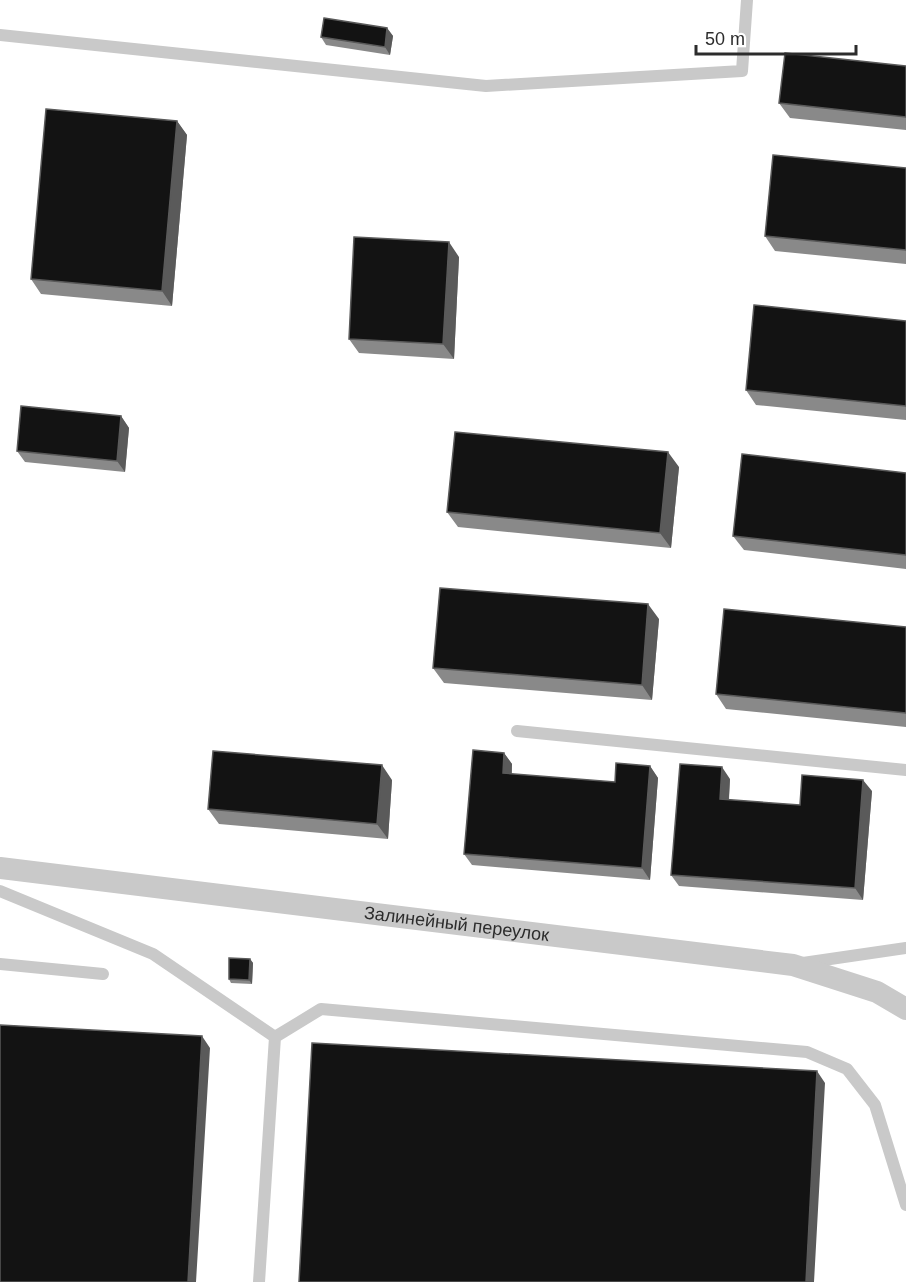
<svg xmlns="http://www.w3.org/2000/svg" width="906" height="1282" font-family="Arial,sans-serif">
  <rect width="100%" height="100%" fill="#fff"/>
  <g fill="none" stroke-linecap="round" stroke-linejoin="round">
    <!-- lane -->
    <path stroke="#c9c9c9" stroke-width="12" d="M0 35 486 86 742 71 747 0
      M517 731 906 770
      M0 891 153 954 275 1037
      M803 963 906 948
      M0 964 103 974
      M275 1037 321 1009 807 1052 847 1069 875 1105 906 1205
      M259 1282 275 1037"/>
    <!-- street -->
    <path stroke="#c9c9c9" stroke-width="22" id="s1" d="M0 868 793 965 877 992 906 1009"/>
  </g>
  <!-- wall -->
  <path fill="#898989" d="M387 28 393 36 390 55 326 45 321 37Z
    M906 66V130L790 118 779 103Z
    M177 121 187 135 172 306 41 294 31 279Z
    M906 168V264L775 251 765 236Z
    M459 257 454 359 359 353 349 339Z
    M906 321V420L756 405 746 390Z
    M121 416 129 428 125 472 25 462 17 451Z
    M679 467 671 548 458 527 447 512Z
    M906 473V569L744 550 733 536Z
    M659 619 652 700 444 683 433 668Z
    M906 627V727L726 709 716 694Z
    M504 753 512 764V774L615 782 650 766 658 778 650 880 472 865 464 854Z
    M730 779 729 800 800 805 872 791 863 900 679 886 671 875Z
    M392 780 388 839 219 824 208 809Z
    M250 959 253 963 252 984 231 983 229 979Z"/>
  <!-- shaded-wall -->
  <path fill="#5a5a5a" d="M387 28 393 36 390 55 385 47Z
    M177 121 187 135 172 306 162 291Z
    M449 242 459 257 454 359 443 344Z
    M121 416 129 428 125 472 117 461Z
    M668 452 679 467 671 548 660 533Z
    M648 604 659 619 652 700 642 685Z
    M504 753 512 764 511 784 503 773Z
    M382 765 392 780 388 839 377 824Z
    M650 766 658 778 650 880 642 868Z
    M722 767 730 779 728 811 720 799Z
    M863 780 872 791 863 900 855 888Z
    M250 959 253 963 252 984 249 980Z
    M202 1036 210 1048 196 1282H188Z
    M817 1071 825 1083 814 1282H806Z"/>
  <!-- building -->
  <path fill="#131313" stroke="#5a5a5a" stroke-width="1.5" d="M324 18 387 28 385 47 321 37Z
    M785 53 906 66V117L779 103Z
    M46 109 177 121 162 291 31 279Z
    M773 155 906 168V250L765 236Z
    M354 237 449 242 443 344 349 339Z
    M754 305 906 321V406L746 390Z
    M21 406 121 416 117 461 17 451Z
    M455 432 668 452 660 533 447 512Z
    M742 454 906 473V555L733 536Z
    M440 588 648 604 642 685 433 668Z
    M724 609 906 627V713L716 694Z
    M473 750 504 753 503 773 615 782 616 763 650 766 642 868 464 854Z
    M213 751 382 765 377 824 208 809Z
    M680 764 722 767 720 799 800 805 802 775 863 780 855 888 671 875Z
    M229 958 250 959 249 980 229 979Z
    M0 1025 202 1036 188 1282H0Z
    M312 1043 817 1071 806 1282H299Z"/>
  <g text-anchor="middle" stroke-width="6" stroke-linejoin="round" paint-order="stroke">
    <!-- street labels -->
    <g font-size="18" fill="#2c2c2c" stroke="#fff">
      <text dy="6" stroke="none"><textPath href="#s1" startOffset="460">Залинейный переулок</textPath></text>
    </g>
  </g>
  <!-- scale -->
  <path d="M696 45v9h160v-9" fill="none" stroke="#2c2c2c" stroke-width="3"/>
  <text x="705" y="45" font-size="18" fill="#2c2c2c" stroke="#ffffff" stroke-width="4.5" paint-order="stroke">50 m</text>
</svg>
